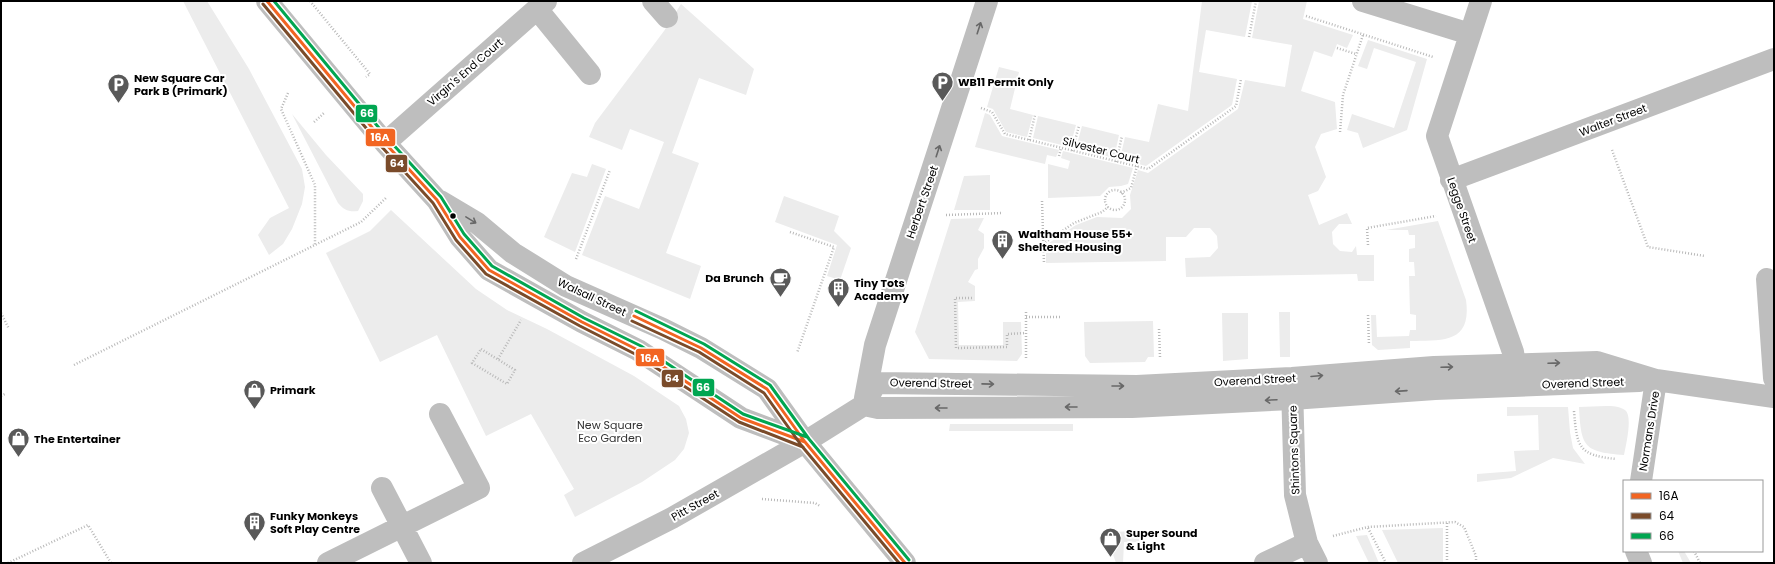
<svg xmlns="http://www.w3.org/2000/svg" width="1775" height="564" font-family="Poppins,sans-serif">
  <rect width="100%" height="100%" fill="#fff"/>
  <!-- green -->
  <path fill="#ececec" d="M183 1H207L249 69 302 169 305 187 302 204 292 229 283 244 269 255 258 235 270 218 289 208Z
    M1202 1H1252L1245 37 1206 30 1199 72 1237 79 1232 105 1146 166 1120 159 1125 137 1149 142 1158 104 1188 111Z
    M1259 1H1307L1303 19 1353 35 1347 48 1337 44 1332 57 1314 51 1301 91 1335 102 1337 129 1321 134 1315 147 1326 177 1318 191 1308 195 1319 225 1347 213 1352 224H1339L1332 232 1333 244 1340 251 1352 252 1356 246 1357 255H1374V281H1358L1357 274 1186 277 1185 258 1210 257 1218 248 1217 236 1210 228H1194L1186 237H1166V261L1046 263V245L1076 225 1097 217 1122 218 1131 209 1130 195 1138 170 1148 173 1238 109 1245 80 1285 87 1292 45 1252 38Z
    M681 4 754 69 746 95 699 78 672 153 699 163 666 253 701 266 690 299 582 255 605 196 639 209 664 142 630 129 622 150 589 137 595 123 664 31Z
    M1368 40 1427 59 1407 130 1363 148 1358 133 1347 130 1352 114 1394 128 1416 62 1374 48 1367 69 1358 66Z
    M999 67 1019 72 1010 109 1033 115 1027 137 1006 132 993 109 987 107Z
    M985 113 990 115 1002 136 1059 150 1056 157 1047 155 1045 164 975 147Z
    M292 114 326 155 363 194V201L358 211C348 212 344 210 338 203Z
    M1038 116 1076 125 1070 147 1033 138Z
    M1082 126 1119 135 1114 158 1076 148Z
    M1063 151 1133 168 1128 184 1121 186 1109 187 1100 196 1048 198V164L1068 169 1070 161 1061 158Z
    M592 164 606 169 575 252 544 237 572 173 587 177Z
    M990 175V210H954L964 176Z
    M784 196 839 216 834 231 851 248 840 280 827 276 837 245 775 222Z
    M391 210 476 289 507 310 547 329 634 376 679 406 686 419 689 433 684 449 675 460 642 482 575 517 564 495 574 489 531 414 486 436 437 335 380 362 326 253 370 231Z
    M984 218 978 230 984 234V248L978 259V269L975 270 968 282 975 286V301L958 302 959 345H1003V322H1021L1022 354 1017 361 929 359 915 332 951 219Z
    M1438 221 1466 300C1472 344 1442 340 1410 341V348L1378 350 1372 345 1371 315H1376L1377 337 1409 336 1410 330H1416V315L1410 314 1409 276H1415L1414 262H1409V249L1415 248V235H1409L1408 230H1386Z
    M1279 312H1290V357H1280Z
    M1222 313H1248V359L1223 361Z
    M1153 321 1154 357H1148L1145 362 1090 363 1085 356 1084 322Z
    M1606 406C1612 406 1619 406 1625 410 1633 416 1626 445 1624 455 1584 452 1581 447 1579 407Z
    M1507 407H1568L1570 432 1573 448 1585 464 1553 458 1511 478 1477 482V474L1516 471 1514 451 1539 450 1538 415 1507 416Z
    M950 424H1073V431H949Z
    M1443 528V563H1398L1382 530Z
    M1145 531 1144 542H1124L1123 563H1116L1105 532Z
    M1367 535 1379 563H1369L1356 536Z
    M1678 551H1684L1691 563H1683Z"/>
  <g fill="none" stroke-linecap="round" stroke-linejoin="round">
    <!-- path -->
    <path stroke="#b9b9b9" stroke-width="2.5" stroke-dasharray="1 2" stroke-linecap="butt" d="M310 1 370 74 366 77
      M1306 16 1433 57
      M1249 37 1256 1
      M1337 48 1356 54
      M288 93 281 109 315 185V245
      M981 108 992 112 1005 134 1148 169 1236 106 1241 79
      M314 122 324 113
      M1340 132 1343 95 1363 35
      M1029 140 1035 115
      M1612 150 1648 247 1705 256
      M1072 151 1079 126
      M1059 156 1061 148
      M1116 162 1122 136
      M1105 200a10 10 0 1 1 20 0a10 10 0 1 1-20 0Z
      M1121 193 1131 188 1137 166
      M1042 201 1044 264
      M946 215 1003 213
      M790 232 834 247 797 353
      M1043 244 1074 223 1102 212 1108 207
      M1368 245 1367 228 1436 216
      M576 259 610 170
      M972 298H955L956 348 1007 347V334L1026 333
      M1026 312V358
      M1 313 9 329
      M1368 315 1369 345
      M1026 317H1060
      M1159 329 1160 357
      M481 349 515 370 507 384 472 363Z
      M498 359 521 320
      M74 365 361 222 387 197
      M1 396 5 394
      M1574 411C1577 447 1578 455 1616 459
      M762 499 815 503 820 506
      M1447 523V563
      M1368 528 1386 563
      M1333 536 1368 527 1455 522 1464 527 1476 556V563
      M1694 551 1700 563
      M8 563 88 525 111 563"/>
    <!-- minor -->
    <path stroke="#bebebe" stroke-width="22" d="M267 1 385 143 437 200 460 237 489 270 582 322 638 350 741 418 805 442
      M653 1 667 17
      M1363 1 1470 34
      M1481 1 1437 136 1513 352 1515 365 1520 377
      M537 9 590 74
      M385 143 546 1
      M1451 180 1774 59
      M440 201 477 223 513 253 566 286 663 329 701 348 767 389 805 442 905 563
      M1767 279 1774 378
      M1292 386 1295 495 1307 543 1317 563
      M865 398 875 345 987 1
      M864 405 878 408 1132 407 1292 399 1435 389 1639 381
      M1641 481 1656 380
      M382 488 421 563
      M1636 551 1641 563
      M328 563 479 488 440 414
      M583 563 672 518 805 442 864 405 876 383 1137 386 1292 378 1434 367 1597 362 1656 380 1774 397
      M1265 563 1307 543"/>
    <defs>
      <path id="bus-1" d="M267 1 385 143 437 200 460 237 489 270 582 322 638 350 741 418 805 442
        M634 316 701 348 767 389 805 442 905 563"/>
      <path id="bus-2" d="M263 4 381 146 433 203 456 240 486 274 580 326 635 354 739 422 803 447
        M632 321 699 352 764 393 801 445 899 563"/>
      <path id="bus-3" d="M274 1 389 140 441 197 464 234 492 266 584 318 641 346 743 414 807 437
        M636 311 704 344 770 385 809 439 909 560"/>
    </defs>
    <!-- bus-1 casing -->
    <use href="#bus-1" stroke="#fff" stroke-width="6"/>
    <!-- bus-2 casing -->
    <use href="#bus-2" stroke="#fff" stroke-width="6"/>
    <!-- bus-3 casing -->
    <use href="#bus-3" stroke="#fff" stroke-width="6"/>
    <!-- bus-1 -->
    <use href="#bus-1" stroke="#f26522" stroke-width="3"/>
    <!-- bus-2 -->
    <use href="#bus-2" stroke="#7a4b2a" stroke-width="3"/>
    <!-- bus-3 -->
    <use href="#bus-3" stroke="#00a651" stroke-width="3"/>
  </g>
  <!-- one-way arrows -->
  <defs><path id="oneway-shaft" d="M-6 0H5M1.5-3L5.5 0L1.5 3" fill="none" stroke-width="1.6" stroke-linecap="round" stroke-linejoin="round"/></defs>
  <g stroke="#686868">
    <use href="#oneway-shaft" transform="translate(979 28) rotate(-72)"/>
    <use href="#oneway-shaft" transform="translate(938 151) rotate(-72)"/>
    <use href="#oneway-shaft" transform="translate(471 220) rotate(31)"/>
    <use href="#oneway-shaft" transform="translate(1554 363) rotate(-2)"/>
    <use href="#oneway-shaft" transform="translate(1447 367) rotate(-2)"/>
    <use href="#oneway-shaft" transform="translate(1317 376) rotate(-5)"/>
    <use href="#oneway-shaft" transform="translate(988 384) rotate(1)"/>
    <use href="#oneway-shaft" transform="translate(1118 386)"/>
    <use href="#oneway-shaft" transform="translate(1401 391) rotate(176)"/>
    <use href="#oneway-shaft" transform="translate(1271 400) rotate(177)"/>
    <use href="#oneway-shaft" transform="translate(1071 407) rotate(180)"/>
    <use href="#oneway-shaft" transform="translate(941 408) rotate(180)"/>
  </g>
  <!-- icons -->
  <defs>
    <symbol id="parking-pin" viewBox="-11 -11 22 30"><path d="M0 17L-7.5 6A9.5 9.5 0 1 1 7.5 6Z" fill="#595959" stroke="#fff"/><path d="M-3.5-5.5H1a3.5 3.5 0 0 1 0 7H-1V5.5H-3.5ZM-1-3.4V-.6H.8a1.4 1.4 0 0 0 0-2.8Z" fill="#fff"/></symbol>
    <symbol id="building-pin" viewBox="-11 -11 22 30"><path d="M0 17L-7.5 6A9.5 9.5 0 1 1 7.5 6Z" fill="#595959" stroke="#fff"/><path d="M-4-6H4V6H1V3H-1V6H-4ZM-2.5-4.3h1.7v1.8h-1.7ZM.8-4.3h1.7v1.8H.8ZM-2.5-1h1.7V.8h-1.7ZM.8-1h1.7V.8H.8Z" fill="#fff"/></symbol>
    <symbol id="cafe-pin" viewBox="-11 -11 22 30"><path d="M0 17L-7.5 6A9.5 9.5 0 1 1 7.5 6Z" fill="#595959" stroke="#fff"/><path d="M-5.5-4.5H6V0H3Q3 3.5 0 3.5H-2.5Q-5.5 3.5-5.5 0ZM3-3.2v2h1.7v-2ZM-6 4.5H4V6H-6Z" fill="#fff"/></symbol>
    <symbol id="shop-pin" viewBox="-11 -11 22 30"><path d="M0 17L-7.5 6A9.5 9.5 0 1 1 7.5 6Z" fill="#595959" stroke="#fff"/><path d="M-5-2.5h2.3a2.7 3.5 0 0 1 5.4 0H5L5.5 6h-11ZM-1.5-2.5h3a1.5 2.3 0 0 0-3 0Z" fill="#fff"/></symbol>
  </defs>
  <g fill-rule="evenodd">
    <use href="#parking-pin" x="930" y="70" width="25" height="34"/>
    <use href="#parking-pin" x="106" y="72" width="25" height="34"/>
    <use href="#building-pin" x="990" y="228" width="25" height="34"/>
    <use href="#cafe-pin" x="768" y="266" width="25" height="34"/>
    <use href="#building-pin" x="826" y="276" width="25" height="34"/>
    <use href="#shop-pin" x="242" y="378" width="25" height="34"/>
    <use href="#shop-pin" x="6" y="426" width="25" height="34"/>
    <use href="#building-pin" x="242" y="510" width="25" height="34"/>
    <use href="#shop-pin" x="1098" y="526" width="25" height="34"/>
  </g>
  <!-- markers -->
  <circle fill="#000" stroke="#fff" stroke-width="1.5" cx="453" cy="216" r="3.5"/>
  <g text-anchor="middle" stroke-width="4" stroke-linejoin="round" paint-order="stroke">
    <!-- street labels -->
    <g font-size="11" fill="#000" stroke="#fff">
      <text transform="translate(465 72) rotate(-41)" y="4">Virgin's End Court</text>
      <text transform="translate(1613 120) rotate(-21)" y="4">Walter Street</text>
      <text transform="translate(1101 150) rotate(14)" y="4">Silvester Court</text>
      <text transform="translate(922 202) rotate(-71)" y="4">Herbert Street</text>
      <text transform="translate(1462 210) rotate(71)" y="4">Legge Street</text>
      <text transform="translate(592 297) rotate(25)" y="4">Walsall Street</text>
      <text transform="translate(1255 380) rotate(-3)" y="4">Overend Street</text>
      <text transform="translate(931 383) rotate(1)" y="4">Overend Street</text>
      <text transform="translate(1583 383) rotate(-2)" y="4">Overend Street</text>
      <text transform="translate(1649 431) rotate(-81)" y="4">Normans Drive</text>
      <text transform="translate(1294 450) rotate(-92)" y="4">Shintons Square</text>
      <text transform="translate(695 505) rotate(-29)" y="4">Pitt Street</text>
    </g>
    <!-- poi labels -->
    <g font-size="11" font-weight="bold" fill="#000" stroke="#fff" text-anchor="start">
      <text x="134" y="82">New Square Car<tspan x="134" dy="13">Park B (Primark)</tspan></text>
      <text x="958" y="86">WB11 Permit Only</text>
      <text x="1018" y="238">Waltham House 55+<tspan x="1018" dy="13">Sheltered Housing</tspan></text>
      <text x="764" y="282" text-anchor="end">Da Brunch</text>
      <text x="854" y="287">Tiny Tots<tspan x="854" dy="13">Academy</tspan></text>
      <text x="270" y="394">Primark</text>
      <text x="34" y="443">The Entertainer</text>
      <text x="270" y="520">Funky Monkeys<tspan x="270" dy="13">Soft Play Centre</tspan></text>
      <text x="1126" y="537">Super Sound<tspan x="1126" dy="13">&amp; Light</tspan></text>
    </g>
    <!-- park labels -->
    <g font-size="11" fill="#333" stroke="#fff">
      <text x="610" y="429">New Square<tspan x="610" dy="13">Eco Garden</tspan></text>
    </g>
  </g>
  <g stroke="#fff" stroke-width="1.5">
    <rect x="355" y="104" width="23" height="19" rx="4" fill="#00a651"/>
    <rect x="365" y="128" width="31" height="19" rx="4" fill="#f26522"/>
    <rect x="385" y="154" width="23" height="19" rx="4" fill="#7a4b2a"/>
    <rect x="635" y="348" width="30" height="19" rx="4" fill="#f26522"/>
    <rect x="661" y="369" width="23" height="19" rx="4" fill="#7a4b2a"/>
    <rect x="692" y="378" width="23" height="19" rx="4" fill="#00a651"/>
  </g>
  <g font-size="11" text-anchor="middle" font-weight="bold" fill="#fff">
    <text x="367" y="117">66</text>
    <text x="380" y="141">16A</text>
    <text x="397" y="167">64</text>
    <text x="650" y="362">16A</text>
    <text x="672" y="382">64</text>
    <text x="703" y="391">66</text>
  </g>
  <!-- border -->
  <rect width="1775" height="564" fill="none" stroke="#000000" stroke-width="4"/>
  <!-- legend -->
  <rect x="1623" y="480" width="140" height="72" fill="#ffffff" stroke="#999999"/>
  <rect x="1631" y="493" width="20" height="6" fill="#f26522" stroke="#999999"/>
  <text x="1659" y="500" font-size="12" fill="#000000">16A</text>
  <rect x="1631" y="513" width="20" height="6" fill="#7a4b2a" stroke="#999999"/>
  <text x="1659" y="520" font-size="12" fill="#000000">64</text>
  <rect x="1631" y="533" width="20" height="6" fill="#00a651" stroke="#999999"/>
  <text x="1659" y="540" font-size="12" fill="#000000">66</text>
</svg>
